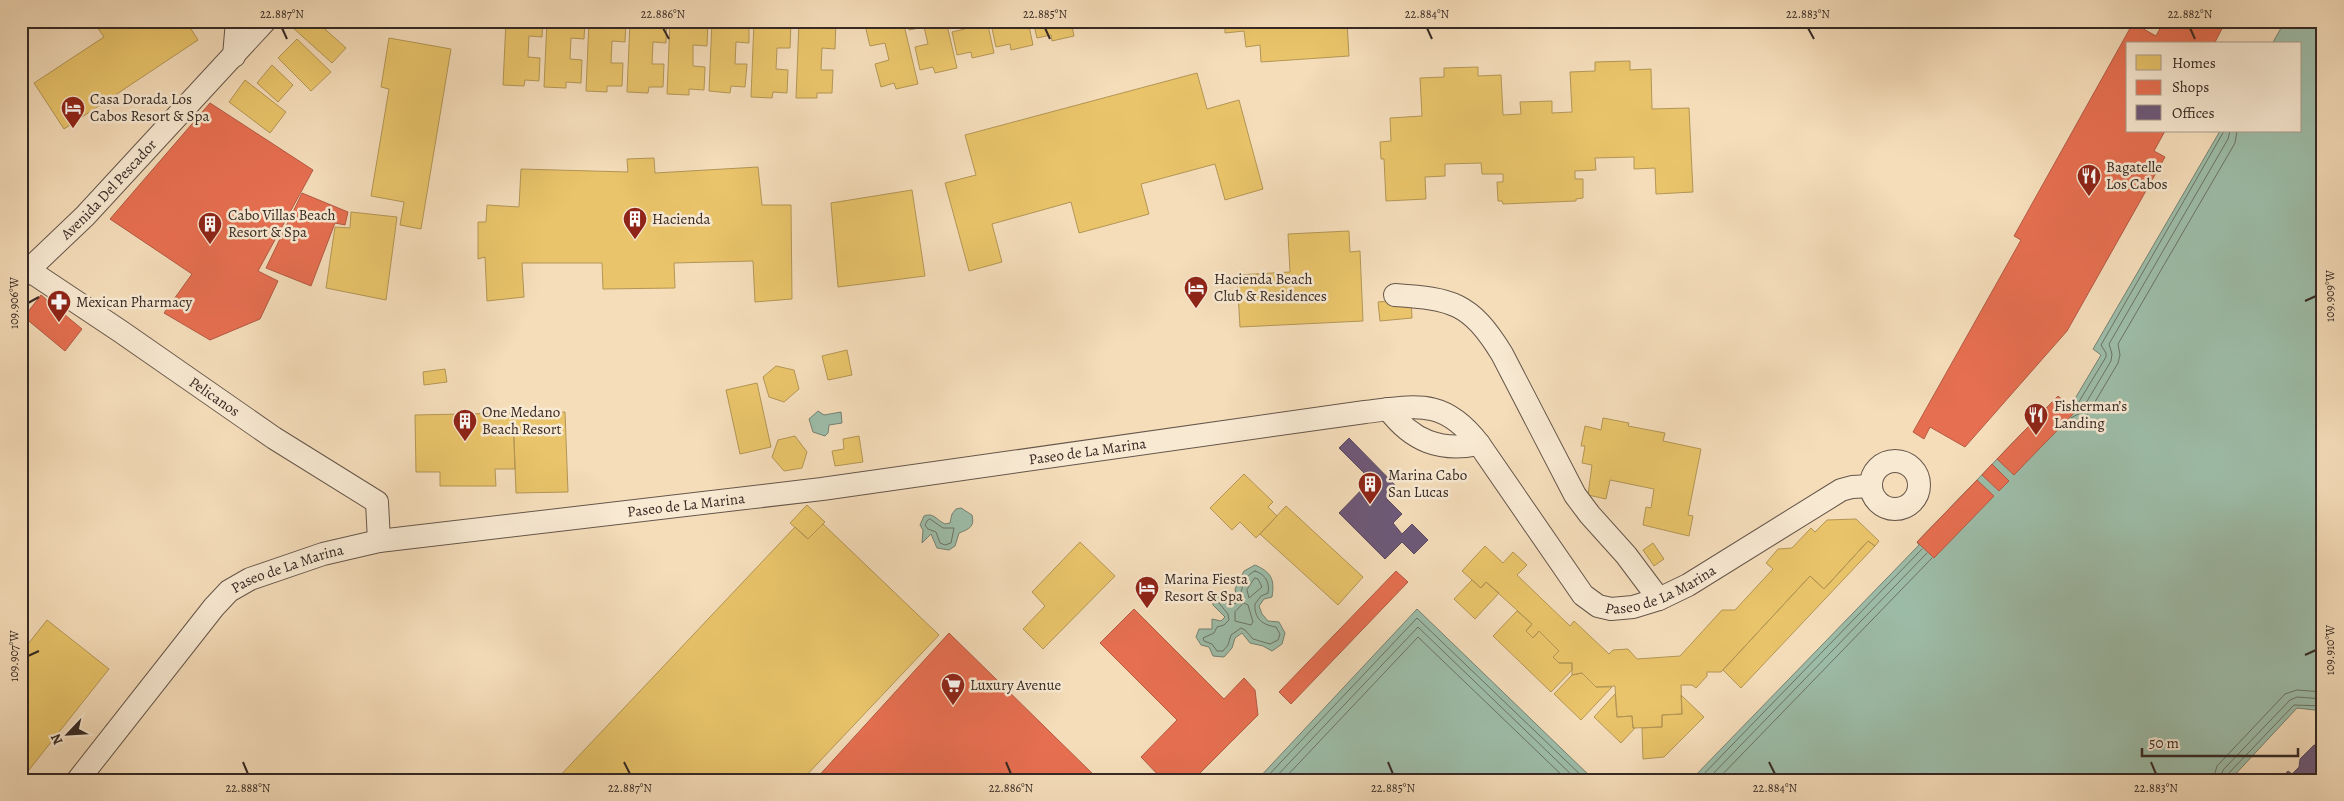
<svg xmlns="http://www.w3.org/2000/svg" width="2344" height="801" font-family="Alegreya,serif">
  <rect width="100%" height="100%" fill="#f5ddba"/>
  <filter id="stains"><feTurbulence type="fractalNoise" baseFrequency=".004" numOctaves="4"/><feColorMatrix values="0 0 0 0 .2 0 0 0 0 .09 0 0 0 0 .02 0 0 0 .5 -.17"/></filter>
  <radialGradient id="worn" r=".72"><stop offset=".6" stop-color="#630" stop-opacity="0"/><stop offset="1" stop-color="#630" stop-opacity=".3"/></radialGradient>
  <!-- water -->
  <path fill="#9dbda9" stroke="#748274" d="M2285 21H2323V711L2297 708 2230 780H1691L1919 545 1917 542 2058 396 2070 407 2101 355 2093 349 2220 131H2300V44H2272Z
    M818 411 824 415 841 412 842 423 829 425 828 433 825 436 813 432 809 419Z
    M961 508 972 515C975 527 969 529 959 533L955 546 949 550 937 548 931 534 922 543 923 530 920 525 924 516C934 512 936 520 945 524L950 523 952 514 956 509Z
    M1255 565C1271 572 1275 579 1272 597L1264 599 1259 606 1262 614 1268 621 1279 622 1285 633 1282 644 1272 651 1263 646 1250 643 1242 633 1235 638 1232 648 1224 657 1213 656 1209 647 1201 645 1196 637 1199 629H1212V619L1221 621 1225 617 1213 605 1212 598 1218 593 1233 600 1236 594 1235 589 1244 571Z
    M1417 609 1594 780H1257Z"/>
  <!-- homes -->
  <path fill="#e9c46a" stroke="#b39655" d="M107 21H186L198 40 64 129 34 83 104 37 97 27Z
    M297 21H316L346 48 332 63 292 27Z
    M506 21H543L542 37 529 36 528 57 540 58 539 81 525 80 524 86 503 85Z
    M547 21H585L584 39 571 38 570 59 582 60 581 83 566 82V88L544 87Z
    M589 21H626L625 42 612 41 611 63H623L622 86H607V92L586 91Z
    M630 21H667L666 43 653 42 652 64H664L663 87H649L648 93 627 92Z
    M670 21H708L707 46 693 45V66L705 67 704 90 689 89V95L667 94Z
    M712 21H749V43L736 42 735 64H747L745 87 731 86 730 93 709 91Z
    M754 21H791L790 48H777L776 69 788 70 787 93 773 92 772 98 751 97Z
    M799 21H836L835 49 822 48 821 70H833L832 93H817V98H796Z
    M864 21H903L918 84 896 89 894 83 881 87 875 64 889 60 885 43 870 46Z
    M907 21H946L957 68 935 73 933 67 920 70 915 47 928 44 924 27 909 30Z
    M963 21H987L994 53 972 58 971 52 957 55 952 32 965 29Z
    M1002 21H1028L1033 45 1011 50 1010 44 996 47 991 24Z
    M1033 21H1071L1074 36 1052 41 1051 35 1037 38Z
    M1088 21H1111V22L1090 27Z
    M1209 21H1347L1349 56 1261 62 1260 45 1246 47 1244 31 1225 33V27L1211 28Z
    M389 38 451 49 421 229 400 225 404 202 371 196 389 89 381 87Z
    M297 39 331 72 311 91 278 58Z
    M1630 61V70L1651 69 1652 109 1689 108 1693 192 1656 194 1655 168 1634 169V157L1595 158 1596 170 1575 171V179H1583V198L1576 199V201L1503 204 1502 201H1498L1497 182H1503V174H1482L1481 163 1445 164V176L1425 177 1426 199 1386 201 1384 159H1381L1380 142 1391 141 1390 118 1422 116 1420 78 1444 77V68L1478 67V76L1501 75 1503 115 1521 114 1520 102 1552 101V113L1572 112 1570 72 1595 71V62Z
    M272 65 293 85 278 102 257 83Z
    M1197 73 1207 109 1239 100 1263 189 1225 200 1215 164 1141 184 1149 214 1079 233 1071 202 992 224 1002 262 969 271 945 183 976 175 965 135Z
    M245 80 286 112 270 133 229 102Z
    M21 123 28 126 21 144Z
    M654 158 655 173 758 167 762 205H791L792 299 755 302 753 261 674 263 675 288 603 289 602 263H522L524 297 487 301 485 257 478 259V222H486L487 205 519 207 521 169 628 172 627 159Z
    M912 190 925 276 838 287 831 203Z
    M351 212 397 217 386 300 326 288 335 227 350 228Z
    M1349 231 1350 252 1360 251 1363 321 1240 327 1237 275 1290 272 1288 234Z
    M1411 299 1412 318 1380 321 1378 302Z
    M847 350 852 375 828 380 822 356Z
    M776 366 794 370 799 389 784 402 769 397 763 377Z
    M445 369 447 382 424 385 423 372Z
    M757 383 771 447 740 454 726 390Z
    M565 412 568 492 516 493 513 413Z
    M513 413 515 469H495L496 486H440V472H416L415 415Z
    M1603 418 1629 423 1628 426 1665 433 1663 441 1701 449 1688 515 1693 516 1689 536 1643 525 1646 507 1651 508 1654 489 1610 480 1606 499 1588 495 1592 465 1582 463 1585 446H1581L1585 426 1601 430Z
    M795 436 807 452 802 468 784 471 772 457 778 440Z
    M859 436 863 462 835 466 832 451 844 449 843 439Z
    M1244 474 1273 502 1268 507 1277 516 1256 538 1240 522 1232 530 1210 508Z
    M807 505 825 522 808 539 790 523Z
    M1286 506 1363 577 1338 605 1260 534Z
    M1856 519 1879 541 1875 546 1868 541 1824 589 1810 576 1721 672H1707V676L1696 688 1692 685H1681L1682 714 1662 715V727L1633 728 1632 716 1617 717 1615 686 1596 687 1582 673 1572 675V663H1559L1553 657 1559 651 1539 631 1533 638 1526 631 1532 624 1486 582 1481 588 1462 571 1485 546 1503 563 1513 552 1527 565 1517 575 1570 626 1574 621 1609 654 1613 650 1628 649 1637 659 1680 656 1722 610H1735L1773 569 1766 563 1778 549 1792 548 1811 528 1815 532 1827 520Z
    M823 524 939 635 802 780H556L795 527 808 539Z
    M1868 541 1875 546 1741 688 1723 670 1810 576 1824 589Z
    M1080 542 1115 576 1043 649 1023 629 1045 606 1032 592Z
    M1653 543 1664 559 1654 566 1643 550Z
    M1472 580 1481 588 1486 582 1499 593 1475 619 1454 599Z
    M1517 611 1532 624 1526 631 1533 638 1539 631 1559 651 1553 657 1559 663H1572V670L1551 692 1493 636Z
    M47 620 109 669 21 780V653Z
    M1582 673 1596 687H1612L1581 720 1554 694 1572 675Z
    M1615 694 1617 717 1632 716 1633 728H1635L1621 743 1594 717Z
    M1681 695 1704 717 1664 757 1643 759 1642 728 1662 727V715L1682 714Z"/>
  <!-- shops -->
  <path fill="#e76f51" stroke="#b25a44" d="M2164 21H2226L2214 44H2128V131H2165L2154 151 2165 157 2067 331 1965 447 1930 427 1924 439 1913 432 2021 240 2014 236 2133 23 2156 36Z
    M210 103 313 170 258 271 278 281 260 319 210 340 164 313 192 274 110 219Z
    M302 193 348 212 345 225 335 223 311 286 266 268Z
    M41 295 82 329 65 351 24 317Z
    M2058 396 2075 412 2014 475 1997 459Z
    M1992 464 2009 481 1999 491 1982 475Z
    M1977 480 1994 496 1934 558 1917 542Z
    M1396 571 1408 582 1291 704 1279 692Z
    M1134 609 1224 699 1244 678 1255 690 1258 715 1193 780H1163L1141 757 1177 720 1100 643Z
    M949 633 1099 780H815Z"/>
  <!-- offices -->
  <path fill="#6d597a" stroke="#5c4b60" d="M1349 438 1397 487 1386 498 1402 514 1393 523 1402 534 1412 524 1428 540 1414 554 1402 542 1385 559 1339 513 1371 480 1339 448Z
    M2314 745 2323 746V780H2280L2288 771 2292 774 2299 767 2300 759Z"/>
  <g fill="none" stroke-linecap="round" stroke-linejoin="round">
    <!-- shore -->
    <path stroke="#6a7366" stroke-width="1" d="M2074 410 2106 357V353L2101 345 2224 131
      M2071 418 2080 413 2111 361 2112 354 2109 344 2228 139 2230 131
      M2064 425 2077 424 2086 417 2118 363 2120 355 2118 344 2235 143 2237 131
      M930 519 943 528H954L951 543 945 545 940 543 936 532 928 529 925 525 927 521Z
      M1255 571C1265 574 1270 582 1268 593L1261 596 1255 604C1254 619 1263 625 1276 627L1280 634 1278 640 1270 644 1253 639 1245 630 1241 628 1231 635 1228 645 1223 651H1217L1212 644 1204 641 1203 638 1214 633 1217 627 1224 625 1229 620 1228 614 1219 603 1222 601 1231 605 1236 603C1244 592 1240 578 1255 571Z
      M1255 578 1258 579 1262 587 1249 598 1247 590Z
      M1244 603 1248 605 1253 622 1251 625 1235 621V612Z
      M1264 780 1417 618 1586 780
      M1273 780 1418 627 1577 780
      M1283 780 1418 637 1567 780
      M1698 780 1922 549
      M1707 780 1927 553
      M1717 780 1932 558
      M2213 780 2217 766 2285 694 2297 690 2323 692
      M2220 780 2223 770 2290 700 2297 697 2323 699
      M2227 780 2228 774 2294 705 2323 706"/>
    <defs>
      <g id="street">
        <path d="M234 56 237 21"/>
        <path id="s1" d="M21 265 120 331 274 438 377 502 379 541"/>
        <path id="s2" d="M21 277 85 216 265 21"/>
        <path d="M1395 295C1452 299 1470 302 1502 354L1575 495 1590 515 1626 555 1659 599"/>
        <path d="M1388 409C1412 441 1440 452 1479 444"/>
        <circle cx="1895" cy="485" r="24"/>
        <path id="s3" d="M78 780 214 607 229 591 250 579 323 554 379 541 822 489 1365 412C1417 406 1444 398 1479 444L1583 595 1598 606 1611 609 1633 607 1659 599 1688 585 1841 490 1852 487 1871 486"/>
      </g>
    </defs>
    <!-- street casing -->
    <use href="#street" stroke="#66564a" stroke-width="24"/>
    <!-- street -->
    <use href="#street" stroke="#f8e9d2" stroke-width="22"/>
  </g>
  <!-- ticks -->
  <path fill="none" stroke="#362924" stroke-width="2" d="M282 28 287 39M663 28 669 39M1045 28 1050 39M1427 28 1432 39M1808 28 1814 39M2190 28 2195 39M2305 301 2316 296M28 303 39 297M2305 655 2316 650M28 656 39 651M243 762 248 774M624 762 630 774M1006 762 1011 774M1388 762 1393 774M1769 762 1775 774M2151 762 2156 774"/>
  <!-- icons -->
  <defs>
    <symbol id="hotel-pin" viewBox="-11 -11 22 30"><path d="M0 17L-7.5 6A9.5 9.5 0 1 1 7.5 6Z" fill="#8f2418" stroke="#f8e9d2"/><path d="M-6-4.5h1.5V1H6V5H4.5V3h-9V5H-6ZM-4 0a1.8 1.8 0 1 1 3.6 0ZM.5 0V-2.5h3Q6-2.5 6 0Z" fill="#fff"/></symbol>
    <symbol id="restaurant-pin" viewBox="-11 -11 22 30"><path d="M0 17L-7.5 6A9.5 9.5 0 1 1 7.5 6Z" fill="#8f2418" stroke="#f8e9d2"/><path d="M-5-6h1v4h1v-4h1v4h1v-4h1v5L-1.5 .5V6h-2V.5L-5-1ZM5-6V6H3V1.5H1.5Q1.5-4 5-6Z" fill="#fff"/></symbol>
    <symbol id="building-pin" viewBox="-11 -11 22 30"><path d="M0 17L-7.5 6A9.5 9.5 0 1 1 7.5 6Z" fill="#8f2418" stroke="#f8e9d2"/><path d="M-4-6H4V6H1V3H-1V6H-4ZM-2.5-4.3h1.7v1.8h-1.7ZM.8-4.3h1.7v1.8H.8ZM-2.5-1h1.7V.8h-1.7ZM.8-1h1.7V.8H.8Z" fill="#fff"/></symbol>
    <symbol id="pharmacy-pin" viewBox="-11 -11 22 30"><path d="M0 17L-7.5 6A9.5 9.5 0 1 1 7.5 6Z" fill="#8f2418" stroke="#f8e9d2"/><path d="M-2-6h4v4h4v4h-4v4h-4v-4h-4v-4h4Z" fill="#fff"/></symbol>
    <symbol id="supermarket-pin" viewBox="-11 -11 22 30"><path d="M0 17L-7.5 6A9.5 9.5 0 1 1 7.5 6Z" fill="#8f2418" stroke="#f8e9d2"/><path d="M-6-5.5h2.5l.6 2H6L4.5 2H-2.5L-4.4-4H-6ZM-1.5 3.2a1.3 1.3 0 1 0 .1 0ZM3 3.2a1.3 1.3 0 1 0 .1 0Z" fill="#fff"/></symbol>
  </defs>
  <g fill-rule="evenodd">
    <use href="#hotel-pin" x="59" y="94" width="28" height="38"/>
    <use href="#restaurant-pin" x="2075" y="162" width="28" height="38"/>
    <use href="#building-pin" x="621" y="205" width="28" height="38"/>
    <use href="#building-pin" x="196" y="210" width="28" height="38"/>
    <use href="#hotel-pin" x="1182" y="274" width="28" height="38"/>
    <use href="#pharmacy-pin" x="45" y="288" width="28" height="38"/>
    <use href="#restaurant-pin" x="2022" y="401" width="28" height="38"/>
    <use href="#building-pin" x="451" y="407" width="28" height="38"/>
    <use href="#building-pin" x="1356" y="470" width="28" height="38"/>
    <use href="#hotel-pin" x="1133" y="574" width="28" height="38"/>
    <use href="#supermarket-pin" x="939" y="671" width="28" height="38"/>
  </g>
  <g text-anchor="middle" stroke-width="5" stroke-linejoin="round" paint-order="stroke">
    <!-- poi labels -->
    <g font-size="15" fill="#362924" stroke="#f8e9d2" text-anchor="start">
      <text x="90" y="104">Casa Dorada Los<tspan x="90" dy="17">Cabos Resort &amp; Spa</tspan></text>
      <text x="2106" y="172">Bagatelle<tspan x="2106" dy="17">Los Cabos</tspan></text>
      <text x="228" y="220">Cabo Villas Beach<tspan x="228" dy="17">Resort &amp; Spa</tspan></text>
      <text x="652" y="224">Hacienda</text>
      <text x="1214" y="284">Hacienda Beach<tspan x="1214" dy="17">Club &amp; Residences</tspan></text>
      <text x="76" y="307">Mexican Pharmacy</text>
      <text x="2054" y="411">Fisherman’s<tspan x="2054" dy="17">Landing</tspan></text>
      <text x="482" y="417">One Medano<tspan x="482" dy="17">Beach Resort</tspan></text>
      <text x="1388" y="480">Marina Cabo<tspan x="1388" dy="17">San Lucas</tspan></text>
      <text x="1164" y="584">Marina Fiesta<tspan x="1164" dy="17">Resort &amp; Spa</tspan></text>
      <text x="970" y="690">Luxury Avenue</text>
    </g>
    <!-- street labels -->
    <g font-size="15" fill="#362924" stroke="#f8e9d2">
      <text dy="5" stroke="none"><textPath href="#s2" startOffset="124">Avenida Del Pescador</textPath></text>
      <text dy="5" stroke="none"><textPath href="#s1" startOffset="234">Pelicanos</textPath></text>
      <text dy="5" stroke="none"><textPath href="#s3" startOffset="1115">Paseo de La Marina</textPath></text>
      <text dy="5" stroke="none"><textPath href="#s3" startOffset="710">Paseo de La Marina</textPath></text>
      <text dy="5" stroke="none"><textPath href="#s3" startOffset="305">Paseo de La Marina</textPath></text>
      <text dy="5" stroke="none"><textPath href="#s3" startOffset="1791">Paseo de La Marina</textPath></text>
    </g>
  </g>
  <!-- margin -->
  <rect width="2344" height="801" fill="none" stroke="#f5ddba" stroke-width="55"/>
  <!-- legend -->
  <rect x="2126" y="42" width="175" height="90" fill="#f8e9d2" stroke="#aa9c8c"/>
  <rect x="2136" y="55" width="25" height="15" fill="#e9c46a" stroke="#aa9c8c"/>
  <text x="2172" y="68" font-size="15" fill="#362924">Homes</text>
  <rect x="2136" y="80" width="25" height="15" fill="#e76f51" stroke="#aa9c8c"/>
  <text x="2172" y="92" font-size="15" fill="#362924">Shops</text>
  <rect x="2136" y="105" width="25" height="15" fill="#6d597a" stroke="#aa9c8c"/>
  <text x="2172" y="118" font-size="15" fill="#362924">Offices</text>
  <!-- north arrow -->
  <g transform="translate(68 734) rotate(245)" stroke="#f8e9d2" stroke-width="4" paint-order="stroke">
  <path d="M0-4L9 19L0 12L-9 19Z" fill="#362924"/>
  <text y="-8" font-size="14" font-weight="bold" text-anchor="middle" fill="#362924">N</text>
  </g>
  <!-- scale -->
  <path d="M2142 748v8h156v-8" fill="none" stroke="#362924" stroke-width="2.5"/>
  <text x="2149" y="748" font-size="15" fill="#362924" stroke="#f8e9d2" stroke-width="4" paint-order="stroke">50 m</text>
  <rect x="28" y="28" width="2288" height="746" fill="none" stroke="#362924" stroke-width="2"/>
  <g font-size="12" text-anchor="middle" fill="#362924">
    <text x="282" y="18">22.887°N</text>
    <text x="663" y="18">22.886°N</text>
    <text x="1045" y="18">22.885°N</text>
    <text x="1427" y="18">22.884°N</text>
    <text x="1808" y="18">22.883°N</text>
    <text x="2190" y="18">22.882°N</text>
    <text transform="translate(2330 296) rotate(-90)" y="4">109.909°W</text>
    <text transform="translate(14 303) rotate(-90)" y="4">109.906°W</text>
    <text transform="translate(2330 650) rotate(-90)" y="4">109.910°W</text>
    <text transform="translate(14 656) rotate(-90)" y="4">109.907°W</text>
    <text x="248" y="792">22.888°N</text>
    <text x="630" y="792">22.887°N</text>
    <text x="1011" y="792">22.886°N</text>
    <text x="1393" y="792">22.885°N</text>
    <text x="1775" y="792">22.884°N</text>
    <text x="2156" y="792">22.883°N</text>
  </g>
  <rect width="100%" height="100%" filter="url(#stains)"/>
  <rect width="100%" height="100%" fill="url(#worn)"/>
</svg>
